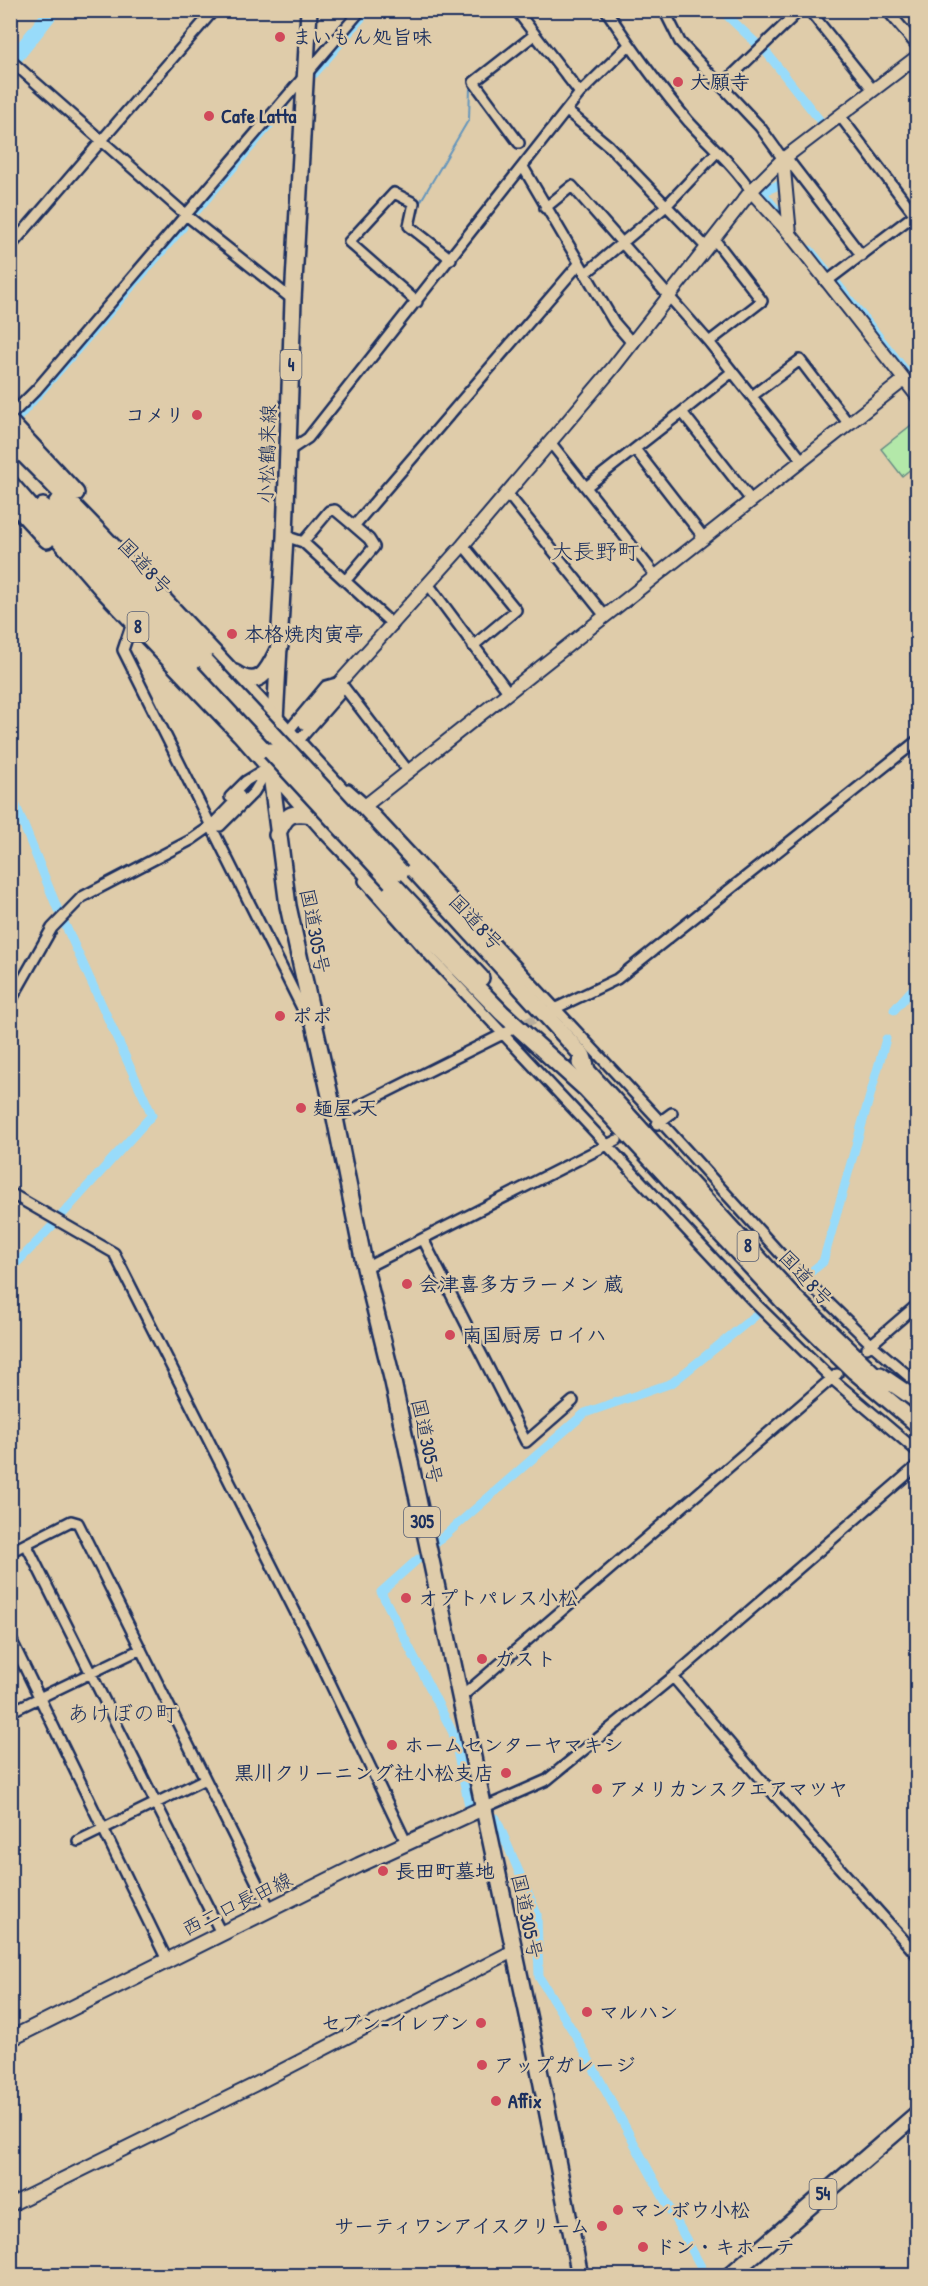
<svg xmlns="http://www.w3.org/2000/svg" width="928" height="2286" font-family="'Patrick Hand','Klee One',sans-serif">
  <rect width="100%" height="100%" fill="#dfccaa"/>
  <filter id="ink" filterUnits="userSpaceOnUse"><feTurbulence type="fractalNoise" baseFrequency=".0167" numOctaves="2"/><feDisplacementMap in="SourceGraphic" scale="12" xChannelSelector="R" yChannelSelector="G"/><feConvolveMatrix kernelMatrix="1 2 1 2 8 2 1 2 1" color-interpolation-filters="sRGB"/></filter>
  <g filter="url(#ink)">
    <!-- pitch -->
    <path fill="#b3e8a9" stroke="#678c84" stroke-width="1.5" d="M915 422 917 425V464L902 476 881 449Z"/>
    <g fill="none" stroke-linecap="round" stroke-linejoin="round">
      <!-- stream -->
      <path stroke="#6696bc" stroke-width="2" d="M419 204 469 119 470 87"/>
      <!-- canal -->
      <path stroke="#98dbfa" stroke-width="9" d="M721 10 756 43
        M767 53 821 122
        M314 74 368 10
        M776 186 762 192 781 215
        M197 210 284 108
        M810 250 826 270
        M835 281 905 370
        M913 380 918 386
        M16 420 183 227
        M10 791 58 910
        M894 1010 918 983
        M60 1217 152 1115 63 920
        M10 1270 54 1224
        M807 1275 823 1262 886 1039
        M435 1544 585 1413 672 1383 755 1316
        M418 1559 381 1592 453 1733 469 1805
        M496 1818 537 1914 539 1977 576 2036 706 2276"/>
      <!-- river -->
      <path stroke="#98dbfa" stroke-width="15" d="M10 64 53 10"/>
      <!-- minor-tunnel -->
      <path stroke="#b8ad9b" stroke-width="9" stroke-dasharray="9 4.5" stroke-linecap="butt" d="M240 796 259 775
        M514 1029 548 1012"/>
      <defs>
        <path id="minor" d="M516 10 580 93
          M606 10C632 49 659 87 689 122 710 145 734 165 751 191
          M664 10 680 42 760 127 783 159
          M809 10 873 90
          M887 10 918 47
          M10 60 186 215 293 300
          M721 86 800 10
          M567 111 609 146 707 248
          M840 116 915 215
          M519 143 474 82 534 35
          M786 157 862 256
          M523 167 614 322 633 344
          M545 208 572 186 709 342 802 460
          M10 247 214 10
          M585 274 665 207 717 152
          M826 282 918 212
          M417 302 349 242 394 193 414 203 409 226 451 259
          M709 342 762 301 714 239
          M752 396 800 360 848 423
          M682 412 732 372
          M10 416 36 390 361 10
          M550 442 656 576
          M635 449 704 538
          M287 452 308 438 580 93 629 45
          M586 487 682 412 751 500
          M507 493 605 616
          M285 536 303 542 393 625
          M303 542 329 511 335 510 354 526
          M463 545 516 610 473 646
          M346 580 374 547 369 539 354 526 579 264
          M428 584 509 693
          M130 629 123 650 308 1020
          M340 682 409 772
          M304 724 339 684
          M285 735 326 686 340 682
          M295 745 338 696 340 682
          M348 789 366 805 660 1121 795 1270 871 1344 918 1384
          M230 797 246 781 266 769
          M213 826H220L254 792 270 766
          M364 881 431 957 755 1303 831 1378 918 1452
          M10 1002 52 928 82 897 191 840 211 826 240 796
          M550 1011 617 979 918 740
          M335 1118 509 1031
          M657 1124 672 1113
          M10 1193 114 1253 313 1647 406 1842
          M423 1239 526 1442 573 1401
          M365 1268 617 1140
          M867 1348 918 1304
          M26 1544 221 1933
          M10 1552 71 1521 78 1523 270 1909
          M10 1637 167 1960
          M673 1677 755 1773 918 1956
          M460 1698 837 1374
          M12 1711 141 1649
          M483 1808 547 1780 673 1677 918 1465
          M78 1841 205 1779"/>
        <path id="tertiary" d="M783 159 790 234
          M751 191 790 234 918 397
          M340 682 463 545 612 369 751 191 783 159 918 56
          M366 805 904 380
          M10 2205 254 2085 513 1951"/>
        <path id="secondary" d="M10 2039 359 1865 483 1808"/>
        <path id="primary" d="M275 720 285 536 293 300 309 10
          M729 2276 918 2113"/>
        <path id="trunk" d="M10 422 76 493
          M10 441C208 640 394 849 583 1056L587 1070
          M10 483 102 589 240 734 322 827 384 892 502 1013 588 1091
          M10 500 47 540
          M57 502 205 661
          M43 506 270 751
          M235 673C262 691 269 667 280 646
          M275 720 270 767 288 906 335 1118 365 1268 393 1382 532 2034 580 2276
          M277 835C286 815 290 811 312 815
          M391 882 481 978
          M580 1063 796 1299 885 1385
          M582 1085 793 1312 854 1371 918 1425
          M880 1375 918 1401"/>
      </defs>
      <!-- minor casing -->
      <use href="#minor" stroke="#1b2f5e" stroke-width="14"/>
      <!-- tertiary casing -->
      <use href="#tertiary" stroke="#1b2f5e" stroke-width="16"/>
      <!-- secondary casing -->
      <use href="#secondary" stroke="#1b2f5e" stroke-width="18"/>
      <!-- primary casing -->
      <use href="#primary" stroke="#1b2f5e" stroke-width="20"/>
      <!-- trunk casing -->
      <use href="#trunk" stroke="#1b2f5e" stroke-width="20"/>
      <!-- minor -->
      <use href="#minor" stroke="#dfccaa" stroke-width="9"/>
      <!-- tertiary -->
      <use href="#tertiary" stroke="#dfccaa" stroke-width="12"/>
      <!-- secondary -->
      <use href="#secondary" stroke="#dfccaa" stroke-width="14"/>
      <!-- primary -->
      <use href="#primary" stroke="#dfccaa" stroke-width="15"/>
      <!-- trunk -->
      <use href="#trunk" stroke="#dfccaa" stroke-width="15"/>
      <defs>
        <path id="trunk-bridge" d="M205 661 401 872
          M270 751 391 882"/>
      </defs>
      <!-- trunk-bridge casing -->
      <use href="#trunk-bridge" stroke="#1b2f5e" stroke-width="20" stroke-linecap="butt"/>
      <!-- trunk-bridge -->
      <use href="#trunk-bridge" stroke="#dfccaa" stroke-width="15"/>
    </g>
  </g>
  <!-- markers -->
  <g fill="#d1495b" stroke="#dfccaa" stroke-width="2">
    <circle cx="280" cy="37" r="6"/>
    <circle cx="678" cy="82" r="6"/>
    <circle cx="209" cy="116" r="6"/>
    <circle cx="197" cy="415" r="6"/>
    <circle cx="232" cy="634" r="6"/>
    <circle cx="280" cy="1016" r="6"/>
    <circle cx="301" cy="1108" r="6"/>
    <circle cx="407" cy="1284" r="6"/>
    <circle cx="450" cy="1335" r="6"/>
    <circle cx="406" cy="1598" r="6"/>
    <circle cx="482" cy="1659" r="6"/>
    <circle cx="392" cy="1745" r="6"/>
    <circle cx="506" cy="1773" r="6"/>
    <circle cx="597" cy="1789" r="6"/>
    <circle cx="383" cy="1871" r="6"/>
    <circle cx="587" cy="2012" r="6"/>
    <circle cx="481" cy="2023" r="6"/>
    <circle cx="482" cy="2065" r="6"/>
    <circle cx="496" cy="2101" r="6"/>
    <circle cx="618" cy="2210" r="6"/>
    <circle cx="602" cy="2226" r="6"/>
    <circle cx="643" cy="2247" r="6"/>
  </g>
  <g text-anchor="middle" stroke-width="5" stroke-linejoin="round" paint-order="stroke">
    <!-- shield labels -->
    <g fill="#dfccaa" stroke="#565e75" stroke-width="1.5">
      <rect x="280.5" y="350" width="21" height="30" rx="4.5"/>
      <rect x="127.5" y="612" width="21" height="30" rx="4.5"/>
      <rect x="737.5" y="1231" width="21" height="30" rx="4.5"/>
      <rect x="404" y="1507" width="36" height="30" rx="4.5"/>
      <rect x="809.5" y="2179" width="27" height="30" rx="4.5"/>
    </g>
    <g font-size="18" font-weight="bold" fill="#1b2f5e">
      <text x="291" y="371">4</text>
      <text x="138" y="633">8</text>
      <text x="748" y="1252">8</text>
      <text x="422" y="1528">305</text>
      <text x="823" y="2200">54</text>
    </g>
    <!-- poi labels -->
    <g font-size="20" font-weight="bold" fill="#1b2f5e" stroke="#dfccaa" text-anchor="start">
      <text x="292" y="44">まいもん処旨味</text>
      <text x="690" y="89">大願寺</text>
      <text x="221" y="123">Cafe Latta</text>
      <text x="185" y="422" text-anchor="end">コメリ</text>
      <text x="244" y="641">本格焼肉寅亭</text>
      <text x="292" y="1023">ポポ</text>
      <text x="313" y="1115">麺屋 天</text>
      <text x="419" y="1291">会津喜多方ラーメン 蔵</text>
      <text x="462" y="1342">南国厨房 ロイハ</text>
      <text x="418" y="1605">オプトパレス小松</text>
      <text x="494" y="1666">ガスト</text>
      <text x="404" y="1752">ホームセンターヤマキシ</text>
      <text x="494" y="1780" text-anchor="end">黒川クリーニング社小松支店</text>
      <text x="609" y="1796">アメリカンスクエアマツヤ</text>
      <text x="395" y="1878">長田町墓地</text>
      <text x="599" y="2019">マルハン</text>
      <text x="469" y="2030" text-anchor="end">セブン-イレブン</text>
      <text x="494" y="2072">アップガレージ</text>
      <text x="508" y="2108">Affix</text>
      <text x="630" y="2217">マンボウ小松</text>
      <text x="590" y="2233" text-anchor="end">サーティワンアイスクリーム</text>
      <text x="655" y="2254">ドン・キホーテ</text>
    </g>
    <!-- street labels -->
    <g font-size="20" fill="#1b2f5e" stroke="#dfccaa">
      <text transform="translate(267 454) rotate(-88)" y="7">小松鶴来線</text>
      <text transform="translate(145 566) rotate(47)" y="7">国道8号</text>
      <text transform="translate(476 922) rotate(47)" y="7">国道8号</text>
      <text transform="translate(315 931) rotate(79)" y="7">国道305号</text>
      <text transform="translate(806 1278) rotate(47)" y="7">国道8号</text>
      <text transform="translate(427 1441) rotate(78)" y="7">国道305号</text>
      <text transform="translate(237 1904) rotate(-26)" y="7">西二口長田線</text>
      <text transform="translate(527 1916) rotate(78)" y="7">国道305号</text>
    </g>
    <!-- quarter labels -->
    <g font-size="22" fill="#1b2f5e" stroke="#dfccaa">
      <text x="595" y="559">大長野町</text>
      <text x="122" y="1721">あけぼの町</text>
    </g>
  </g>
  <!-- margin -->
  <rect width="928" height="2286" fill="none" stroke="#dfccaa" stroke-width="36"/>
  <rect x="18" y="18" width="892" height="2250" fill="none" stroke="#1b2f5e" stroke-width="2" filter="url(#ink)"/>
</svg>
